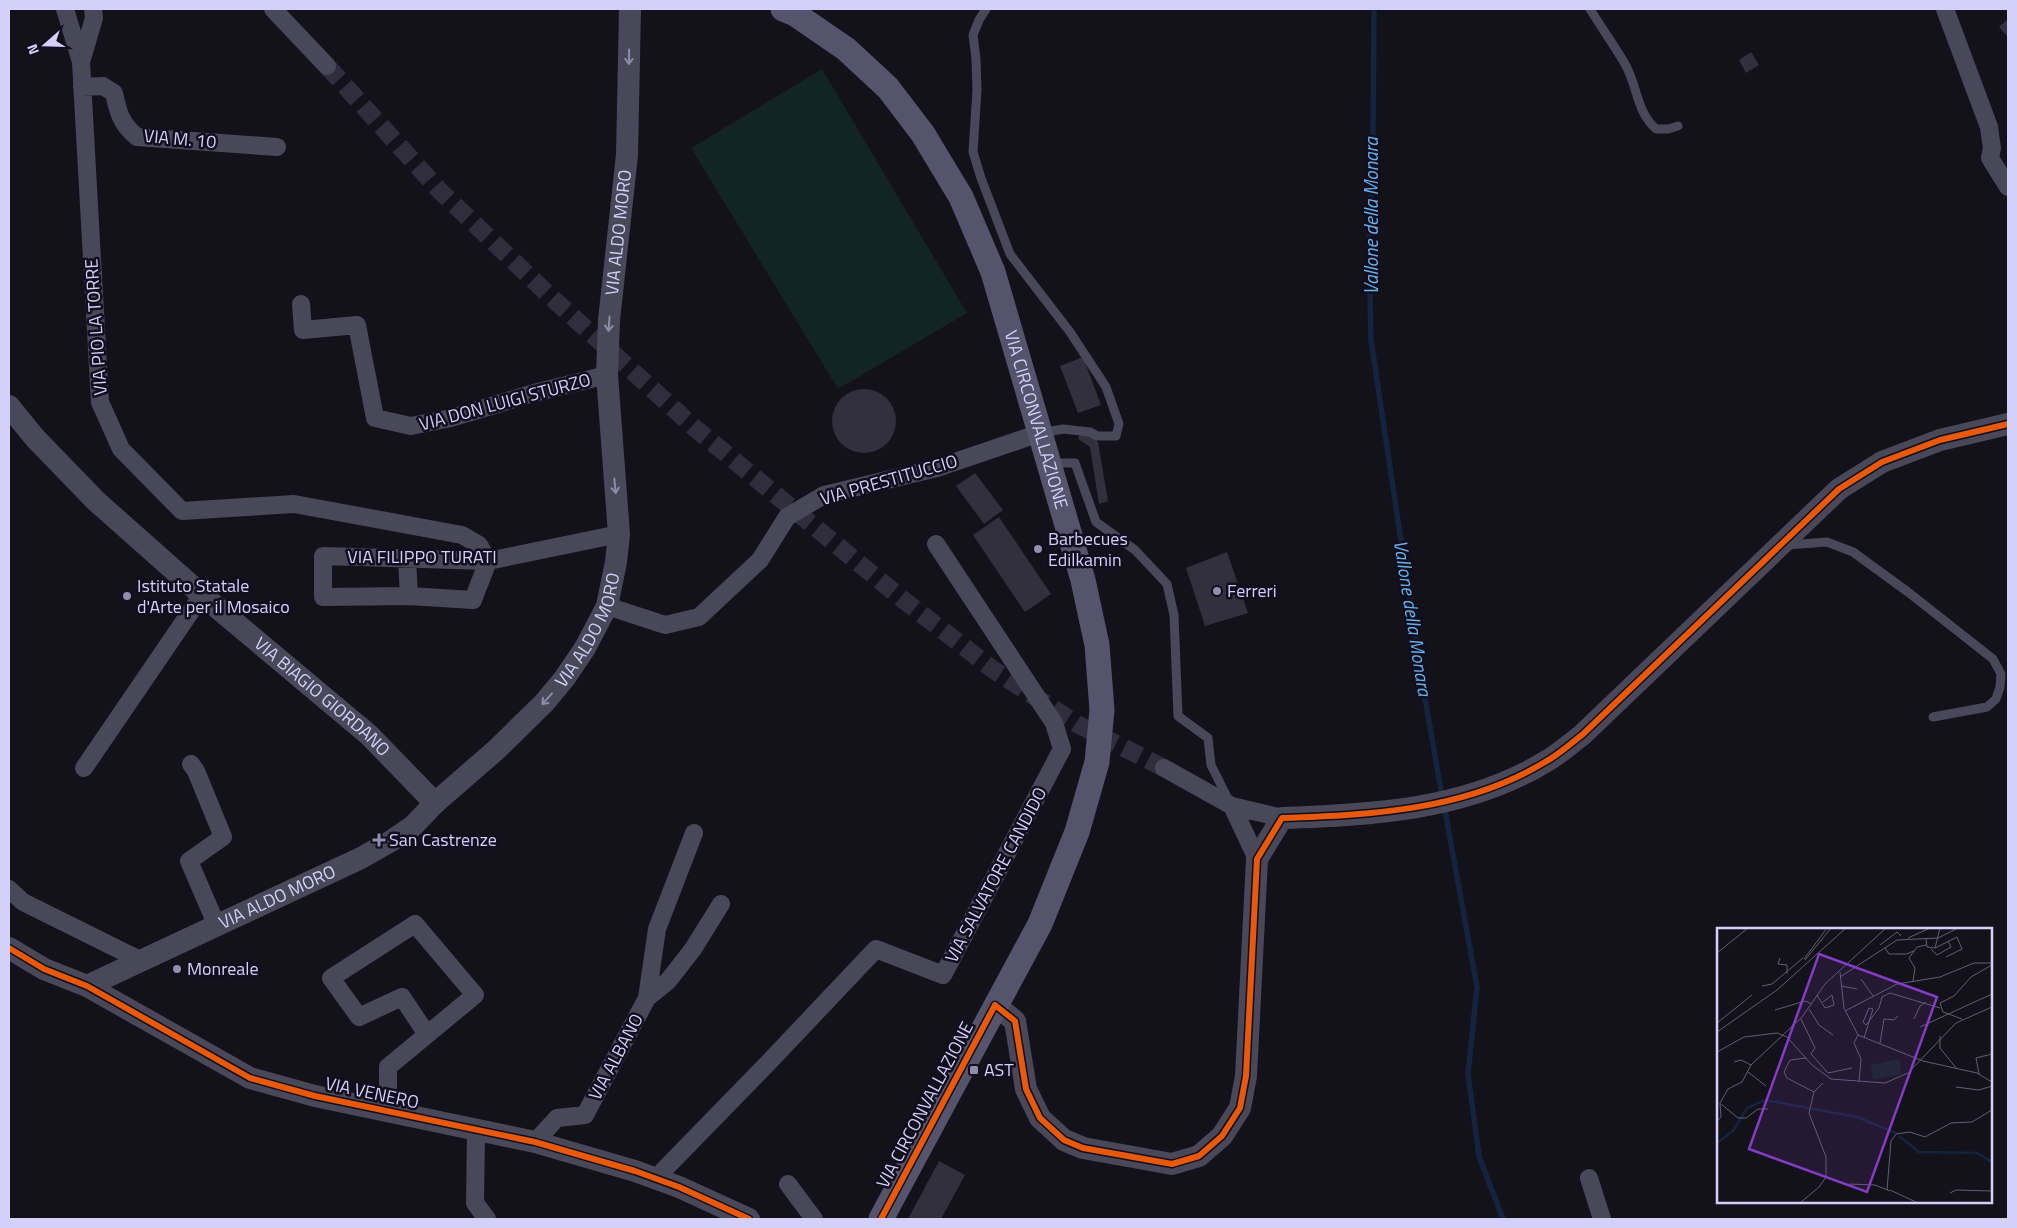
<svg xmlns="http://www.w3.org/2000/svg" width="2017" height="1228" font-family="'Titillium Web',sans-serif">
  <rect width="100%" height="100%" fill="#13121a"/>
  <!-- green -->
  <path fill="#122424" d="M822 69 967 313 838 389 691 148Z"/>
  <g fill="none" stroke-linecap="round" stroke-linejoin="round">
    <!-- stream -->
    <path stroke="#14243e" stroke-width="5.5" d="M1374 9 1373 137 1369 246 1371 340 1421 675 1442 796
      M1444 805 1477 987 1468 1074 1479 1156 1503 1219"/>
  </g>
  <!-- building -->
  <path fill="#31303c" d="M2008 19V37L1999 27Z
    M1751 52 1759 65 1746 73 1739 60Z
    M1083 357 1101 405 1078 413 1060 366Z
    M832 421a32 32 0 1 1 64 0a32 32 0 1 1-64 0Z
    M1080 432 1090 434 1098 442 1108 501 1099 504 1090 447 1078 439Z
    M975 473 1003 510 984 524 956 486Z
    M999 517 1051 594 1025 612 973 535Z
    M1227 552 1248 613 1205 626 1186 568Z
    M939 1161 965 1175 941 1219H908Z"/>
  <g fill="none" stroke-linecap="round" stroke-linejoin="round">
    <!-- minor-tunnel -->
    <path stroke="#302e3c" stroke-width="18" stroke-dasharray="18 9" stroke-linecap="butt" d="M327 66 440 191 551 297 696 429 901 598 995 671 1077 724 1164 768"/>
    <!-- service -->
    <path stroke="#484859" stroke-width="9" d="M986 9 979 20 973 35 976 59 977 90 973 152 981 178 1010 254 1070 332 1106 387 1119 424 1116 436H1097L1090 432 1063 429 1041 433
      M1590 9C1601 27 1614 45 1625 64 1638 87 1636 111 1656 129H1668L1678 126
      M1052 463H1075L1096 522 1135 550 1167 584 1174 615 1178 716 1208 738 1211 765 1230 803
      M1787 545 1827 542 1853 552 1908 592 1993 659 2001 674 2000 687 1996 699 1987 707 1933 717"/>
    <!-- minor -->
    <path stroke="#484859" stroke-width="18" d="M65 9 81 62 100 402 121 449 182 511 294 504 462 535 479 545 488 561 473 600 409 596 323 597V556L488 561 619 534
      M273 9 327 66
      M1945 9 1989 127 1992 148 1990 158 2008 187
      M81 62 94 18 93 9
      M82 87 103 86 114 93C118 112 121 124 137 137L277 147
      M301 304 303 330 357 325 375 418 411 426 451 418 534 393 607 375
      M407 559 409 596
      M607 606 665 625 699 617 760 560 787 517 824 495 937 468 1040 433
      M191 764 196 771 223 837 189 861 217 926
      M84 768 202 595
      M1164 768 1232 806 1282 818
      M1232 806 1257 859
      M9 889 23 902 142 961
      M647 998 668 981 693 949 721 904
      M381 1110 388 1086V1067L475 995 415 924 331 978 359 1017 402 997 426 1033
      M476 1130 475 1203 487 1219
      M535 1142 557 1118 585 1115 647 998 657 929 694 833
      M1589 1178 1602 1219
      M655 1179 769 1062 876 949 943 975 1062 749 1054 723 936 544
      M788 1184 814 1219"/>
    <!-- tertiary -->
    <g stroke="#484859" stroke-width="22">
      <path id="s1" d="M9 406 35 438 96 501 202 595 369 735 435 803"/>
      <path d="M9 948 44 969 87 986 250 1078 315 1096 535 1142 635 1171 679 1187 749 1219"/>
      <path id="s2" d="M87 986 361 858 391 841 413 826 435 803 496 750 544 703 564 679 585 648 607 606 616 562 619 534 607 375 609 320 627 155 630 9"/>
      <path d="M995 1005 1015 1021 1026 1089 1040 1118 1064 1140 1083 1148 1172 1164 1199 1156 1222 1136 1240 1108 1246 1076 1257 859 1282 818C1372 815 1466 810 1545 762 1558 755 1570 744 1582 735L1839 489 1882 462 1940 440 2008 424"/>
    </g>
    <!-- secondary -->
    <path stroke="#55546c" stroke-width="25" id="s3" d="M783 9 795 14 846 49 888 88 923 134 961 197 993 272 1083 580 1097 645 1102 710 1097 762 1077 832 1040 924 881 1219"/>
    <defs>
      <path id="cycleway" d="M9 948 44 969 87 986 250 1078 315 1096 535 1142 635 1171 679 1187 749 1219
        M881 1219 995 1005 1015 1021 1026 1089 1040 1118 1064 1140 1083 1148 1172 1164 1199 1156 1222 1136 1240 1108 1246 1076 1257 859 1282 818C1372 815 1466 810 1545 762 1558 755 1570 744 1582 735L1839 489 1882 462 1940 440 2008 424"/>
    </defs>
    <!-- cycleway casing -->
    <use href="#cycleway" stroke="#110e1d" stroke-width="9"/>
    <!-- cycleway -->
    <use href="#cycleway" stroke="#e8590c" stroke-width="6"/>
  </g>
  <!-- one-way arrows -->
  <defs><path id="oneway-shaft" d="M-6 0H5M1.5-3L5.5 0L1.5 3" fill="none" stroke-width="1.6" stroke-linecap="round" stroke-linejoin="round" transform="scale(1.25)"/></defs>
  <g stroke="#8e8caa">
    <use href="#oneway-shaft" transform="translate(629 57) rotate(91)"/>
    <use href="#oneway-shaft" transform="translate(609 324) rotate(94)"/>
    <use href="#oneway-shaft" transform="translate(615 486) rotate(85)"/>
    <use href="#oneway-shaft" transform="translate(547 699) rotate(132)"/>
  </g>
  <!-- markers -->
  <g fill="#908eac" stroke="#110e1d" stroke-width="2">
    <circle cx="1038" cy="549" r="5"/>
    <circle cx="1217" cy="591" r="5"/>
    <circle cx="127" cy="596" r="5"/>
    <path d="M376.5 832.5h5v5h5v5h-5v5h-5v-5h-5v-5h5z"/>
    <circle cx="177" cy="969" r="5"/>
    <rect x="969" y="1065" width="10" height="10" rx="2.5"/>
  </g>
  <g text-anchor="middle" stroke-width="5" stroke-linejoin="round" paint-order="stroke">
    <!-- street labels -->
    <g font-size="18" fill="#d4d0fa" stroke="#110e1d">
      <text transform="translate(180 139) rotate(5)" y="6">VIA M. 10</text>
      <text dy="6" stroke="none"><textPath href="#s2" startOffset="1035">VIA ALDO MORO</textPath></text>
      <text transform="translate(96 327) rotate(-94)" y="6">VIA PIO LA TORRE</text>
      <text transform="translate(505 402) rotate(-15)" y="6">VIA DON LUIGI STURZO</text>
      <text dy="6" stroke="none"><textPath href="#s3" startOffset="499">VIA CIRCONVALLAZIONE</textPath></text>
      <text transform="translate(889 480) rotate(-16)" y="6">VIA PRESTITUCCIO</text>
      <text x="422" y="563">VIA FILIPPO TURATI</text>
      <text dy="6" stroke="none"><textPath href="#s2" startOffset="630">VIA ALDO MORO</textPath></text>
      <text dy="6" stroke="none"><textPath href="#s1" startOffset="428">VIA BIAGIO GIORDANO</textPath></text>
      <text transform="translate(996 875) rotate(-62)" y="6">VIA SALVATORE CANDIDO</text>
      <text dy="6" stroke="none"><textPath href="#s2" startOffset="210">VIA ALDO MORO</textPath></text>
      <text transform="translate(616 1057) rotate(-62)" y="6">VIA ALBANO</text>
      <text transform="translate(372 1093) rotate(12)" y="6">VIA VENERO</text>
      <text transform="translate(925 1105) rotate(-62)" y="6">VIA CIRCONVALLAZIONE</text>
    </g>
    <!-- poi labels -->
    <g font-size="18" fill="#d4d0fa" stroke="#110e1d" text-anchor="start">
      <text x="1048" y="545">Barbecues<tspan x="1048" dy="21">Edilkamin</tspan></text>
      <text x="137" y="592">Istituto Statale<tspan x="137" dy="21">d'Arte per il Mosaico</tspan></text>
      <text x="1227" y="597">Ferreri</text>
      <text x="389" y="846">San Castrenze</text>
      <text x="187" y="975">Monreale</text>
      <text x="984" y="1076">AST</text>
    </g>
    <!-- water labels -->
    <g font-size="19" font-style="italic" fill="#6ab2ee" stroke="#110e1d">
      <text transform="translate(1371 216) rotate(-90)" y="7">Vallone della Monara</text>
      <text transform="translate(1413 618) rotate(81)" y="7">Vallone della Monara</text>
    </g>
  </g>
  <!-- overview -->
  <g transform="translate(1717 928)">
    <rect width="275" height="275" fill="#13121a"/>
    <path d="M182 131 185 146 156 152 154 137Z" fill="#122424"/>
    <path fill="none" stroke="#14243e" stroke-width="2.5" d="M182 208 202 224 260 225 275 234M0 215 16 203 30 180 48 172 140 189 179 205"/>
    <path fill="none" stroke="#605e74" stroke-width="1" d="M191 10 213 0M209 11 210 19 218 20 223 0M163 17 180 4 184 8M168 20 172 26H189L197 23M218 20 240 9 245 21 229 29M214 21 220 27 234 19 231 13M0 25 31 0M63 30 61 36 70 37V46M87 31 110 0M88 32 114 0M123 44 127 80 141 107 206 133 260 145 275 154M123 49 180 12 221 10 241 0M144 51 156 68M196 53 198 40 192 30 200 19 209 17M45 58 55 56 86 30M124 58 140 61M100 67 108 80 117 77 115 67 106 74M152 80 146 94 149 97 162 80 165 69 173 65 223 80M92 81 102 97 116 107M58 82 88 73 95 76M128 83 180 56 223 49 257 35H275M84 91 98 120 94 126 111 145 135 140M197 91 203 78 209 74M245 91 226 84 223 75 237 68 254 49 275 37M0 95 35 67M203 99 275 66M0 104 60 62 129 0M141 107 137 115 144 131 142 154M223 108V120L240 141M147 110 156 81 152 80M163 115 167 91 177 92 181 88M0 124 27 109 60 105 70 109 95 137 114 151 168 155 191 145 239 95 275 79M89 130 73 132 67 144 70 150 97 164M17 134 24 132 34 137M31 144 49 158M262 146 259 130 275 126M239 159 262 162 275 158M4 176 21 190H29L41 181H51M0 193 4 189 3 175 11 161 25 154 34 137 85 89 108 56 169 0M132 256 158 257 173 263M170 262 174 213 179 206 193 204 208 209 234 195 255 194 275 182M173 262 201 275M233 265 239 262 275 263M83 275 102 259 109 249V229L92 185 97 164 106 155"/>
    <path fill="#843cc5" fill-opacity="0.15" stroke="#843cc5" stroke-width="2.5" d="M102 26 220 69 150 264 32 221Z"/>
    <rect width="275" height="275" fill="none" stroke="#d4d0fa" stroke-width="2.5"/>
  </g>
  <!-- border -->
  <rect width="2017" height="1228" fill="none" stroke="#d4d0fa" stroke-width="20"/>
  <!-- north arrow -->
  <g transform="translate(45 45) rotate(250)" stroke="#110e1d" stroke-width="4" paint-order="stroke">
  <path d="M0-4L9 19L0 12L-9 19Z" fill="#d4d0fa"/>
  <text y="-8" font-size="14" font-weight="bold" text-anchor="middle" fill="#d4d0fa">N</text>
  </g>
</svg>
